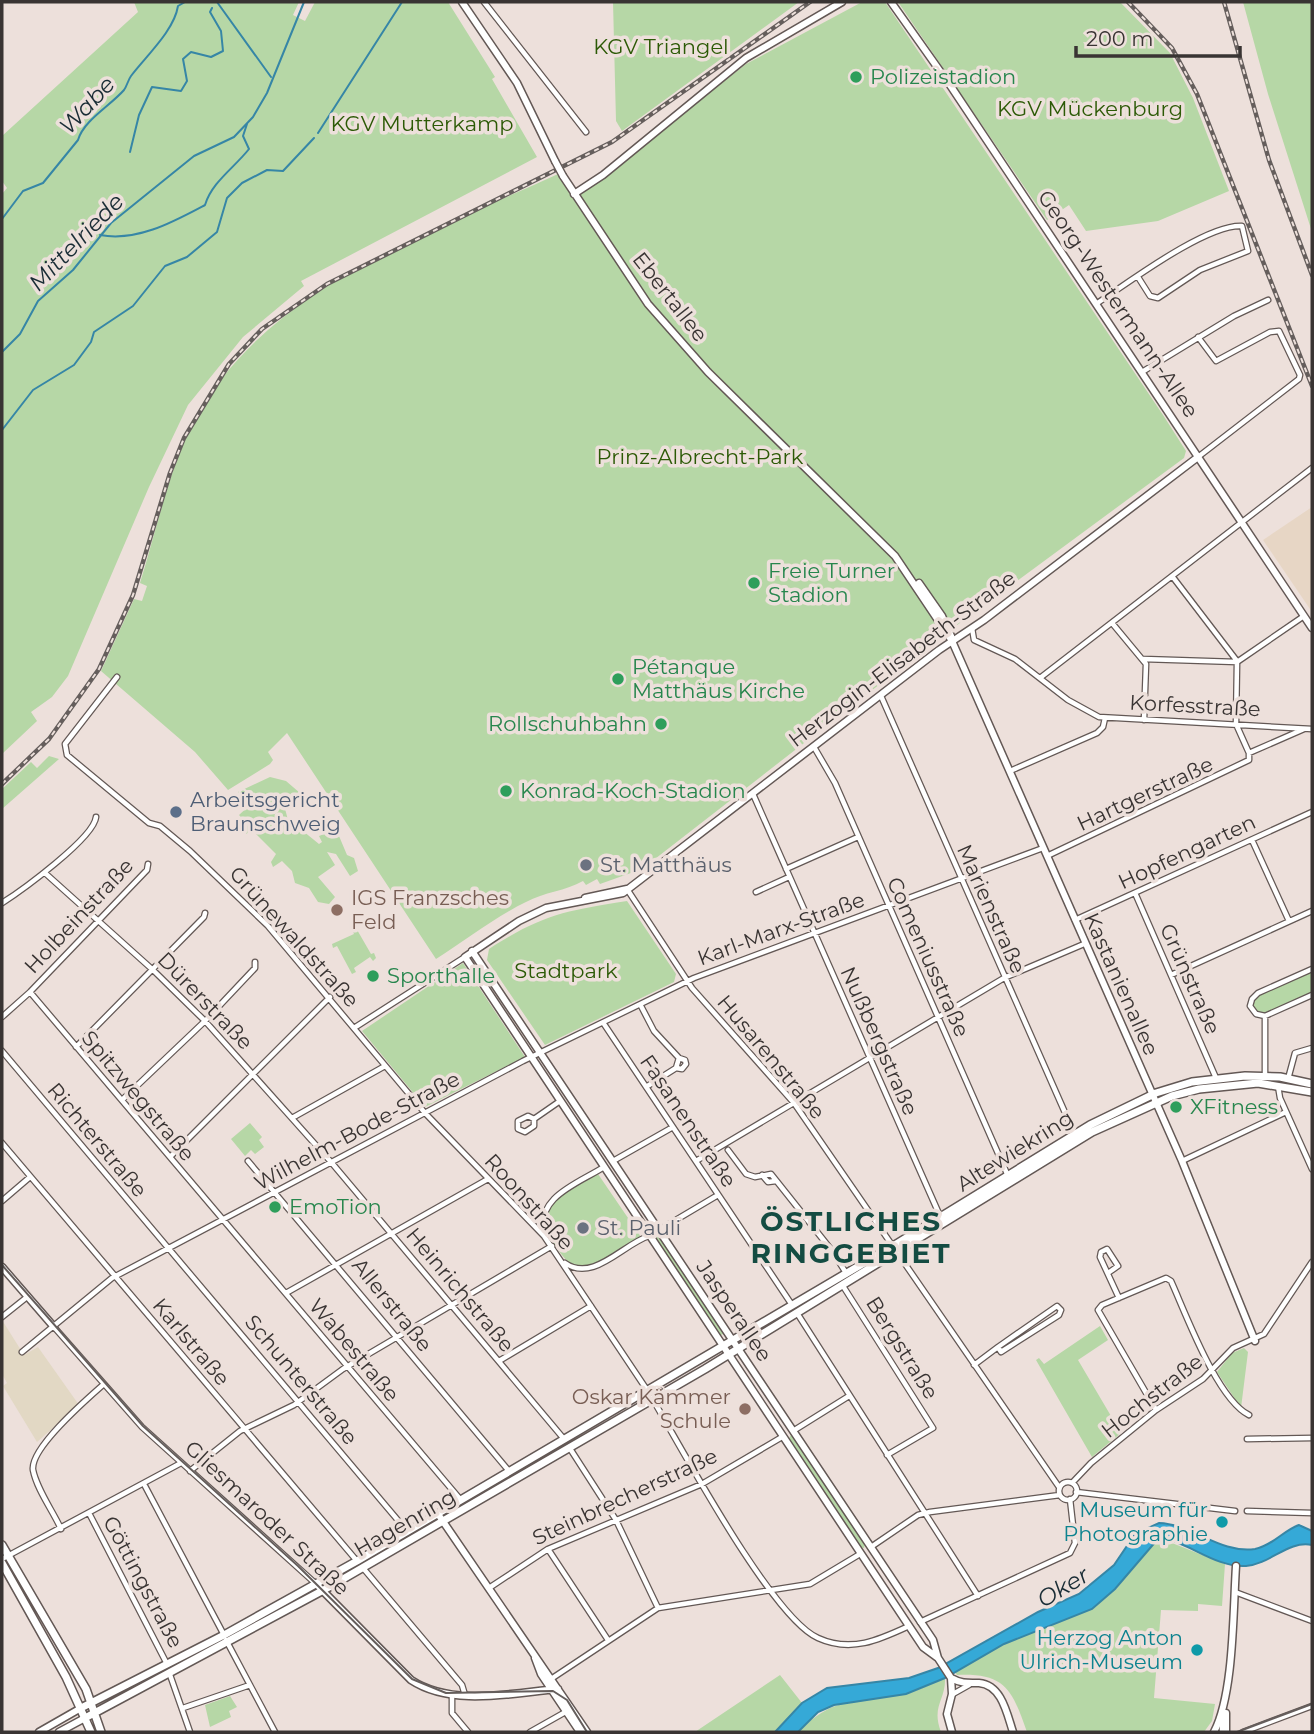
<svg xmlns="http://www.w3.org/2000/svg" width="1314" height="1734" font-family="Montserrat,sans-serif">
  <rect width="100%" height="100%" fill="#ede0db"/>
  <!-- commercial -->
  <path fill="#e2d8c4" d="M2 1320 24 1355 38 1347 79 1405 37 1442 3 1386 7 1383 2 1374Z"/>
  <!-- industrial -->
  <path fill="#e7d6c5" d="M1312 507V612L1263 540Z"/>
  <!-- green -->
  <path fill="#b6d7a6" d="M134 2H299L293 15 305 21 315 2H448L495 77 492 79 537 157 301 281 304 286 243 337 188 405 149 487 68 676 52 697 31 712 37 721 2 754V194L7 188 2 181V136L138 12Z
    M613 2H799L622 131 616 121Z
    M862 2H885L1163 415 1186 451 1184 458 934 642 642 869 600 884 597 879 586 885 583 881C566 891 544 892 526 902 495 917 466 940 436 959L287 733 268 752 273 760 270 764 228 790 195 752 101 671 134 599 142 601 147 586 140 583C156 532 167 476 191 427 261 289 426 235 558 174L572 197 590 187 746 64Z
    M898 2H1120L1170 53 1193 98 1229 191 1158 221 1086 231 1069 205 1047 220Z
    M1243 2H1312V232L1268 94Z
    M49 756 59 759 2 809V789L31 762 37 768Z
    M270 777 286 781 300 793 284 805 288 820 298 822 303 831 319 844 322 842 319 836 332 831 339 836 347 855 354 858 358 871 350 876 336 854 327 852 335 865 318 877 335 897 329 904 318 902 309 888 295 883 292 871 282 861 273 867 271 862 276 854 252 830 246 834 242 831 248 825 239 815 251 804 238 792Z
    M627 901 676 974 674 982 545 1045 487 960 489 949C543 914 565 911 627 901Z
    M356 928 371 954 374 953 376 958 373 961 370 957 354 968 356 972 352 974 337 946 333 948 332 944 354 934 352 930Z
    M463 963 525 1057 425 1107 362 1031Z
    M1312 969V995L1265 1016 1251 1009 1253 997Z
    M250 1123 262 1137 259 1140 264 1147 255 1154 251 1150 245 1156 231 1139Z
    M598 1174 641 1237C624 1246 602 1266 583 1267 570 1267 563 1257 557 1248 526 1206 566 1193 598 1174Z
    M659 1235 725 1333 719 1336 654 1238Z
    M1100 1326 1108 1340 1078 1360 1121 1433 1092 1457 1036 1360 1039 1358 1044 1364Z
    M1244 1348 1248 1352 1241 1408 1217 1372 1232 1353Z
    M791 1435 865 1543 864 1548 859 1547 788 1440Z
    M1162 1539 1225 1564 1222 1606 1198 1604V1611L1161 1610 1154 1698 1215 1704 1212 1721 1204 1732H1027C1012 1690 1006 1673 957 1675L955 1672 1004 1644 1092 1609 1117 1588 1152 1543Z
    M780 1675 802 1703 775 1732H695Z
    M945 1678C946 1700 931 1706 941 1732H798C837 1694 855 1704 904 1694 918 1691 932 1683 945 1678Z
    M230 1696 237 1707 229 1711 231 1717 210 1727 205 1705Z"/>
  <!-- water -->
  <path fill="#35a9d7" stroke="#3686a6" stroke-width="2" d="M1159 1523C1192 1524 1220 1554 1255 1549 1272 1546 1284 1530 1299 1525L1312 1531V1545C1288 1540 1271 1564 1246 1566 1212 1568 1181 1535 1157 1540L1115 1589 1092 1609 1004 1644 945 1678 906 1694 834 1705 818 1712 798 1732H775L802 1703 827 1688 909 1678 938 1668 1038 1612 1079 1594 1114 1565 1135 1534Z"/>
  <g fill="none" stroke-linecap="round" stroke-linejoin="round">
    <!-- stream -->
    <path stroke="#3686a6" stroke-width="2" d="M217 2 271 77
      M318 133 402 2
      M130 152 139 115 152 87 181 91 187 81 183 59 191 52 211 57 223 51 221 31 210 12 212 8
      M2 219 23 191 43 183 78 140C84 120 110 106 124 90 127 86 128 80 131 76 146 56 174 31 178 6L185 2
      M100 235C137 242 173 222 205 205 212 182 234 168 249 149L243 136 247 124
      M2 352 20 334 38 301 73 270 111 223 194 156 234 137 253 117 267 93 304 2
      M2 430 33 390 74 365 91 342 94 332 133 306 165 266 187 257 217 232 227 198 242 183 267 170 283 171 314 138"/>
    <defs>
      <path id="street" d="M484 2 586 132
        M1096 304C1128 283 1206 224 1242 226L1248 251 1200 270 1158 298 1150 296 1138 277
        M1198 337 1216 361 1270 332 1279 331 1300 375 1299 379 1198 457
        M1142 372 1234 316 1268 300
        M1172 576 1237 661
        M1112 623 1146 664 1144 720
        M972 628 974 640 1015 659 1068 700 1099 717 1312 729
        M1143 659 1237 662 1304 616
        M117 677 65 744 67 755 149 823 160 826 190 851 268 926 425 1113 544 1236 647 1390
        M1040 678 1312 468
        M881 696 1074 1133
        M814 747 835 783 1008 1176
        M1249 753 1304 729
        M1010 771 1097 733 1103 727 1105 718
        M753 794 940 1216
        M1252 840 1289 921
        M1047 856 1249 760V753L1236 724 1237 662
        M786 869 858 837
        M45 873 153 970 205 1021 331 1162 564 1439
        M627 889 692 988 794 1103 1059 1487
        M756 892 789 877
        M1135 893 1216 1078
        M2 903C21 891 94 838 96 817
        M1075 920 1312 812
        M1312 969 1258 993 1252 999 1250 1006 1256 1014 1265 1016 1312 995
        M1171 975 1312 911
        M30 992 460 1499
        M641 1006 654 1031 679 1058 676 1068 646 1087
        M1265 1016V1077
        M2 1017 30 992 147 870 148 864
        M604 1024 792 1305
        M354 1028 465 957
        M76 1047 204 917 205 913
        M2 1051 407 1531
        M676 1068 682 1069 686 1064 685 1060 679 1058
        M1288 1079 1295 1053 1312 1048
        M1278 1086 1280 1098 1312 1169
        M122 1100 205 1021 255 968V962
        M292 1118 385 1066
        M534 1119V1126L525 1132 518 1129V1121L528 1116 534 1119 560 1101
        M2 1143 357 1561
        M728 1150 746 1174 755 1177 771 1174 833 1252 846 1273
        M170 1157 330 997
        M248 1161 509 1471
        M613 1161 673 1127
        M696 1161 1004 978 1084 944
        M1182 1161 1286 1112
        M762 1175 768 1182 776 1181
        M2 1201 30 1177
        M659 1230 718 1195
        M544 1235C535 1197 577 1184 604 1167
        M565 1263C593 1283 623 1244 649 1236
        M1108 1273 1118 1266 1107 1249 1101 1252 1100 1257 1119 1298
        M843 1286 933 1428 887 1455
        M286 1293 488 1179
        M1057 1306 1061 1310 1059 1315 1001 1352 998 1347Z
        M797 1313 978 1596
        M2 1317 27 1297
        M54 1327 142 1427 315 1583
        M22 1352 112 1278 523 1061 694 978 1043 848
        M499 1361 591 1306
        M974 1365 998 1347
        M652 1398C681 1447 772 1618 818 1638 851 1653 879 1640 909 1626
        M1156 1410 1098 1310 1102 1305 1166 1278 1171 1281C1186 1314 1217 1399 1249 1415
        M793 1431 849 1396
        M1247 1439 1312 1438
        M569 1447 616 1520 658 1608
        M190 1471 240 1431 294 1405 343 1369 552 1246
        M1059 1491a9 9 0 1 1 18 0a9 9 0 1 1-18 0Z
        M1072 1483 1091 1463 1156 1410 1203 1379 1233 1348 1264 1334 1312 1262
        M145 1486 224 1635
        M1076 1492 1235 1511
        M1247 1511 1312 1513
        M90 1515 167 1664
        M61 1529C53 1511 37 1490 33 1470 30 1448 87 1399 104 1384
        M871 1547 918 1515 930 1512 1060 1495
        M548 1549 608 1640
        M2 1559 181 1463
        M363 1568 462 1685 465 1695
        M489 1588 548 1549 702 1484 782 1437
        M1235 1592 1312 1621
        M920 1622 1070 1553 1075 1543 1070 1499
        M226 1640 275 1732
        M169 1672 190 1732
        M551 1679 658 1608 810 1584 860 1554
        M953 1694 969 1685
        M452 1695V1713L468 1732
        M183 1708 250 1685
        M1222 1718V1732
        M530 1732 569 1710
        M1243 1732 1312 1706"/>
      <path id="secondary" d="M462 2 517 83 555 161
        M891 2 952 88 1312 628
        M563 176 648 304 708 372 895 556 952 641 1182 1161 1255 1341
        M574 194 603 175 746 58 842 2
        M919 583 942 616 951 636
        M585 898 627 889
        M472 951 933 1640 938 1658 951 1678 952 1694 947 1714 952 1732
        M2 1267 54 1327
        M440 1517 587 1732
        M319 1587 411 1680C452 1707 512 1693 558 1689
        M535 1658 541 1674 580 1732
        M938 1658 923 1647 907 1623 465 957 519 921 546 908 623 893 939 650 984 620 1198 457
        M951 1678C962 1684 968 1683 979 1683 1002 1685 1007 1714 1013 1732
        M39 1732 81 1708
        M59 1732 85 1718
        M1214 1732C1234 1694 1233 1611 1236 1566
        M1226 1732V1713"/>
      <path id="primary" d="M2 1545 86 1689 101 1732
        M2 1563 66 1677 91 1732
        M81 1708 224 1635 357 1561 898 1243 1090 1125 1156 1093 1192 1082 1245 1076 1280 1077 1312 1084
        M85 1718 331 1586 705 1369 1092 1132 1172 1096 1199 1089 1258 1083 1312 1092"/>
    </defs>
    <!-- street casing -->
    <use href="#street" stroke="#635855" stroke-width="7"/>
    <!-- secondary casing -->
    <use href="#secondary" stroke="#635855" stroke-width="9"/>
    <!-- primary casing -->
    <use href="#primary" stroke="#635855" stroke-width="10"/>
    <!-- street -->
    <use href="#street" stroke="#fff" stroke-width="4.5"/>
    <!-- secondary -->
    <use href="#secondary" stroke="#fff" stroke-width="6"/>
    <!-- primary -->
    <use href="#primary" stroke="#fff" stroke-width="7"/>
    <!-- tram -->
    <path stroke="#655e5c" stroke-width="2" d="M2 1265 143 1426 298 1566 412 1679 446 1693 553 1691 567 1700 587 1732
      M1237 1732 1312 1704"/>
    <defs>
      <path id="rail" d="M1128 2 1172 48 1197 94 1312 386
        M1224 2 1269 160 1312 275
        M2 784 49 739 99 669 133 595 170 473 184 438 229 364 262 329 327 284 612 142 810 2"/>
    </defs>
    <!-- rail casing -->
    <use href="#rail" stroke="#655e5c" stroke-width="4.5"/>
    <!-- rail -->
    <use href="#rail" stroke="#ede0db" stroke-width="2" stroke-dasharray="5" stroke-linecap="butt"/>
    <defs>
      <path id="secondary-bridge" d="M555 161 563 176"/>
    </defs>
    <!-- secondary-bridge casing -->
    <use href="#secondary-bridge" stroke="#635855" stroke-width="9" stroke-linecap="butt"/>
    <!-- secondary-bridge -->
    <use href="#secondary-bridge" stroke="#fff" stroke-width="6"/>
  </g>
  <!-- markers -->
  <g fill="#2e9e5b" stroke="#ede0db" stroke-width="2.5">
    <circle cx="856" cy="77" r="7"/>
    <circle cx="754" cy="583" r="7"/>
    <circle cx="618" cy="679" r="7"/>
    <circle cx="661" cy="724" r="7"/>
    <circle cx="506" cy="791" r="7"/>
    <circle cx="373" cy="976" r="7"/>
    <circle cx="1176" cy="1107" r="7"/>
    <circle cx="275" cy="1207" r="7"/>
  </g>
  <circle fill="#5c6f8a" stroke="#ede0db" stroke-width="2.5" cx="176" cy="812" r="7"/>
  <g fill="#6b7280" stroke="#ede0db" stroke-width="2.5">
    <circle cx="586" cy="865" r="7"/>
    <circle cx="583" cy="1228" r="7"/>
  </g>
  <g fill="#8d6e63" stroke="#ede0db" stroke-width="2.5">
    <circle cx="337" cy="910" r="7"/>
    <circle cx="745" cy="1409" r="7"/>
  </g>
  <g fill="#0f9aa8" stroke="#ede0db" stroke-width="2.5">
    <circle cx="1222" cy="1522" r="7"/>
    <circle cx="1197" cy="1650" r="7"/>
  </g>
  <g text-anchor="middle" stroke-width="7" stroke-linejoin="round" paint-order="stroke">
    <!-- park labels -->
    <g font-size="21" fill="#2c5a06" stroke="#ede0db">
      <text x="661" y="54">KGV Triangel</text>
      <text x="1090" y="116">KGV Mückenburg</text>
      <text x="422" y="131">KGV Mutterkamp</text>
      <text x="700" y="464">Prinz-Albrecht-Park</text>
      <text x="566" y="978">Stadtpark</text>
    </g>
    <!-- leisure labels -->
    <g font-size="21" fill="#27864d" stroke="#ede0db" text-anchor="start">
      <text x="870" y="84">Polizeistadion</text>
      <text x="768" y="578">Freie Turner<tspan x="768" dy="24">Stadion</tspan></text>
      <text x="632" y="674">Pétanque<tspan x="632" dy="24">Matthäus Kirche</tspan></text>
      <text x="647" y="731" text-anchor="end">Rollschuhbahn</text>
      <text x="520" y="798">Konrad-Koch-Stadion</text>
      <text x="387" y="983">Sporthalle</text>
      <text x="1190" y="1114">XFitness</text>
      <text x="289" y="1214">EmoTion</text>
    </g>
    <!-- street labels -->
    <g font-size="21" fill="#393433" stroke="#ede0db">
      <text transform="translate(670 297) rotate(52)" y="7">Ebertallee</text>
      <text transform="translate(1118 304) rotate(56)" y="7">Georg-Westermann-Allee</text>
      <text transform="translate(902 659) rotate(-37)" y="7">Herzogin-Elisabeth-Straße</text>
      <text transform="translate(1195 706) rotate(3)" y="7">Korfesstraße</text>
      <text transform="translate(1145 794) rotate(-25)" y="7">Hartgerstraße</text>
      <text transform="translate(1187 852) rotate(-25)" y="7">Hopfengarten</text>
      <text transform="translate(991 909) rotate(66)" y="7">Marienstraße</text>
      <text transform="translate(79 916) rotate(-47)" y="7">Holbeinstraße</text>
      <text transform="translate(781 929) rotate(-20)" y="7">Karl-Marx-Straße</text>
      <text transform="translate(294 937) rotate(48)" y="7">Grünewaldstraße</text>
      <text transform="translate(928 957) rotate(66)" y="7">Comeniusstraße</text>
      <text transform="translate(1190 979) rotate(66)" y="7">Grünstraße</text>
      <text transform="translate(1121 984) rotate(66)" y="7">Kastanienallee</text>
      <text transform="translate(205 1001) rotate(46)" y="7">Dürerstraße</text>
      <text transform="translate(879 1041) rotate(66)" y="7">Nußbergstraße</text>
      <text transform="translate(771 1057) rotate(50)" y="7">Husarenstraße</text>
      <text transform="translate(138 1096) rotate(50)" y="7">Spitzwegstraße</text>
      <text transform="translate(688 1121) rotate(56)" y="7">Fasanenstraße</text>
      <text transform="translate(357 1131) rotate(-28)" y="7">Wilhelm-Bode-Straße</text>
      <text transform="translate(97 1140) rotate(50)" y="7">Richterstraße</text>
      <text transform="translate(1015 1151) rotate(-32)" y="7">Altewiekring</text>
      <text transform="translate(529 1202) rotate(48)" y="7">Roonstraße</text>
      <text transform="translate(460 1290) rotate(50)" y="7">Heinrichstraße</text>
      <text transform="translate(392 1305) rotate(51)" y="7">Allerstraße</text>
      <text transform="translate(734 1311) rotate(56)" y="7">Jasperallee</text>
      <text transform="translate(191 1342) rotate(50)" y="7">Karlstraße</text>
      <text transform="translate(902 1348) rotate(58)" y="7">Bergstraße</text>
      <text transform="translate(354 1350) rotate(50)" y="7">Wabestraße</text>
      <text transform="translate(301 1380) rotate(50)" y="7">Schunterstraße</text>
      <text transform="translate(1152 1396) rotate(-38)" y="7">Hochstraße</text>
      <text transform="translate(625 1497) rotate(-25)" y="7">Steinbrecherstraße</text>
      <text transform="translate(267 1518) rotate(43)" y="7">Gliesmaroder Straße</text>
      <text transform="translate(405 1523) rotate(-30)" y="7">Hagenring</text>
      <text transform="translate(143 1582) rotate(62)" y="7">Göttingstraße</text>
    </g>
    <!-- service labels -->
    <g font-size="21" fill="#4e5e75" stroke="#ede0db" text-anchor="start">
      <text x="190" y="807">Arbeitsgericht<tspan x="190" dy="24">Braunschweig</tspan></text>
    </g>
    <!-- worship labels -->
    <g font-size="21" fill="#5b616d" stroke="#ede0db" text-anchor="start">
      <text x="600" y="872">St. Matthäus</text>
      <text x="597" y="1235">St. Pauli</text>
    </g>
    <!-- education labels -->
    <g font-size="21" fill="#785e54" stroke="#ede0db" text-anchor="start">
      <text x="351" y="905">IGS Franzsches<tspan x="351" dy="24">Feld</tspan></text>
      <text x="731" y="1404" text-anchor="end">Oskar Kämmer<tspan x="731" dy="24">Schule</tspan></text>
    </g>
    <!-- culture labels -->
    <g font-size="21" fill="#0d838f" stroke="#ede0db" text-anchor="end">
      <text x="1208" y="1517">Museum für<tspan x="1208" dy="24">Photographie</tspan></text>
      <text x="1183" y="1645">Herzog Anton<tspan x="1183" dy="24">Ulrich-Museum</tspan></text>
    </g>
    <!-- water labels -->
    <g font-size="23" font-style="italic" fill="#192c35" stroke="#ede0db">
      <text transform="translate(87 105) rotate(-47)" y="8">Wabe</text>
      <text transform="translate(76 242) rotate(-46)" y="8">Mittelriede</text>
      <text transform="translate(1063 1587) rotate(-31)" y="8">Oker</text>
    </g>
    <!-- district labels -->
    <g font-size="28" font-weight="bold" letter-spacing="2" fill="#144c42" stroke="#ede0db">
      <text x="851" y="1231">ÖSTLICHES<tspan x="851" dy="32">RINGGEBIET</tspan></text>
    </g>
  </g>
  <!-- border -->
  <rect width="1314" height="1734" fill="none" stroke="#393433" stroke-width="7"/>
  <!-- scale -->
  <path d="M1076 46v10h164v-10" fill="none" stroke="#393433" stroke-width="3.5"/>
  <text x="1086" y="46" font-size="21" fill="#393433" stroke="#ede0db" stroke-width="5" paint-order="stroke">200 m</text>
</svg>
